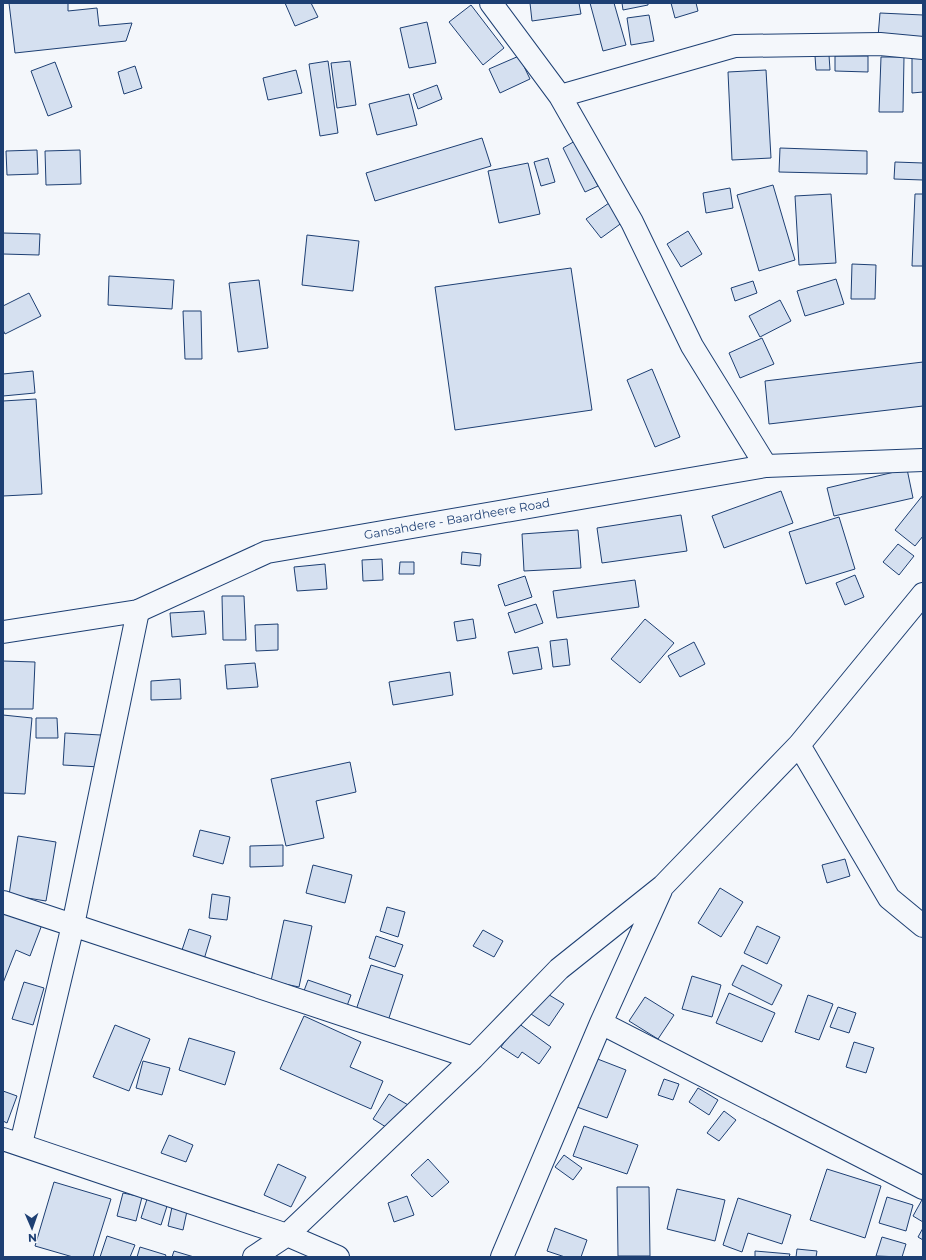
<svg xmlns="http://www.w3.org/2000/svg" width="926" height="1260" font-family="Montserrat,sans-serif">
  <rect width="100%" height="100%" fill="#f4f7fb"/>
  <!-- building -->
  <path fill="#d5e0f0" stroke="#1d3f73" d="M9 3H68V11L97 8 99 26 132 23 126 41 15 53Z
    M285 3H311L318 17 295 26Z
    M530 3H579L581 14 532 21Z
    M590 3H614L626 45 603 51Z
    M622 3H648V5L623 10Z
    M671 3H696L698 11 675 18Z
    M471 5 504 48 483 65 449 22Z
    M880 13 923 15V39L878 37Z
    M649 15 654 41 631 45 627 18Z
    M427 22 436 63 409 68 400 28Z
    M829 55 830 70H816L815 56Z
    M912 55H923V92L912 93Z
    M519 56 530 79 500 93 489 69Z
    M835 56H868V72L835 71Z
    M881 57H904L903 112H879Z
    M328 61 338 133 320 136 309 64Z
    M350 61 356 105 337 108 331 63Z
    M55 62 72 107 48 116 31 71Z
    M135 66 142 88 124 94 118 72Z
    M296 70 302 93 268 100 263 78Z
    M766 70 771 158 732 160 728 72Z
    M437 85 442 99 418 109 413 94Z
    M409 94 417 125 377 135 369 104Z
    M482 138 491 166 375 201 366 173Z
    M575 141 598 186 585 192 563 148Z
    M780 148 867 151V174L779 172Z
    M37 150 38 174 7 175 6 151Z
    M80 150 81 184 46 185 45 151Z
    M548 158 555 182 541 186 534 162Z
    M895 162 923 163V180L894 179Z
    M528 163 540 214 499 223 488 171Z
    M773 185 795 260 759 271 737 195Z
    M730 188 733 208 706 213 703 193Z
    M831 194 836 263 799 265 795 196Z
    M915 194H923V266H912Z
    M609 203 623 222 601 238 586 219Z
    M688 231 702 254 681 267 667 244Z
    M3 233 40 234 39 255 3 254Z
    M307 235 359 241 353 291 302 285Z
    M852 264 876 265 875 299H851Z
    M571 268 592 410 455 430 435 287Z
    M109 276 174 280 172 309 108 305Z
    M836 279 844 304 805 316 797 291Z
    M259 280 268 348 238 352 229 283Z
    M753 281 757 293 735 301 731 288Z
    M29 293 41 316 5 334 3 330V306Z
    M780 300 791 321 760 337 749 316Z
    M183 311H201L202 359H185Z
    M762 338 774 364 740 378 729 353Z
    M923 362V406L769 424 765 381Z
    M652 369 680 437 655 447 627 380Z
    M33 371 35 393 3 396V374Z
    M36 399 42 494 3 496V401Z
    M907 469 913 498 834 516 827 488Z
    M781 491 793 523 724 548 712 516Z
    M923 495V536L915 546 895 530Z
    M681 515 687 551 602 563 597 528Z
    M839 517 855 569 806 584 789 532Z
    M578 530 581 568 524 571 522 534Z
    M898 544 914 556 899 575 883 562Z
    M462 552 481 554 480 566 461 564Z
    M382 559 383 580 363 581 362 560Z
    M400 562H414V574H399Z
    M325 564 327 589 297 591 294 567Z
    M855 575 864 597 845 605 836 583Z
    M525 576 532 597 505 606 498 585Z
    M635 580 639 607 557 618 553 591Z
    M222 596H244L246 640H223Z
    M536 604 543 623 515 633 508 613Z
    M204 611 206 634 172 637 170 613Z
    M473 619 476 638 457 641 454 622Z
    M645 619 674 643 640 683 611 659Z
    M278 624V650L256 651 255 625Z
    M567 639 570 665 553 667 550 641Z
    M694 642 705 664 680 677 668 656Z
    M538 647 542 669 513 674 508 652Z
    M3 661 35 662 33 709H3Z
    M255 663 258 687 227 689 225 665Z
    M450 672 453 695 393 705 389 682Z
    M180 679 181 699 151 700V681Z
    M3 715 32 718 25 794 3 793Z
    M36 718H57L58 738H36Z
    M65 733 101 735 100 767 63 765Z
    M350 762 356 792 316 801 324 838 286 846 271 779Z
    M200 830 230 837 223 864 193 856Z
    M18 836 56 842 46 901 9 895Z
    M283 845V866L250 867V846Z
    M845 859 850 876 827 883 822 865Z
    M313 865 352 875 345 903 306 893Z
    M720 888 743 902 721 937 698 923Z
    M212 894 230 897 227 920 209 918Z
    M3 907 43 922 30 956 16 950 3 983Z
    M387 907 405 912 398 937 380 931Z
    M284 920 312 926 299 987 271 981Z
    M757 926 780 937 767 964 744 953Z
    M189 929 211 936 202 966 179 959Z
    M483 930 503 941 494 957 473 946Z
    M376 936 403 945 395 967 369 958Z
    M371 965 403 975 388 1021 356 1010Z
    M742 965 782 985 772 1005 732 985Z
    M692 976 721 985 712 1017 682 1009Z
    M308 980 351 995 344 1014 301 999Z
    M24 982 44 988 33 1025 12 1019Z
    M546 993 564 1004 549 1026 531 1014Z
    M729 993 775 1013 762 1042 716 1023Z
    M808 995 833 1004 819 1040 795 1032Z
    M645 997 674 1015 658 1039 629 1021Z
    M838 1007 856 1013 849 1033 830 1027Z
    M304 1016 361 1042 350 1067 383 1081 371 1109 280 1069Z
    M518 1023 551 1047 539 1064 522 1052 518 1058 501 1047Z
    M115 1025 150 1039 129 1091 93 1077Z
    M189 1038 235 1052 225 1085 179 1070Z
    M854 1042 874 1048 866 1073 846 1067Z
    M595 1058 626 1070 607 1118 577 1107Z
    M143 1061 170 1068 162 1095 136 1088Z
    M664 1079 679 1084 673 1100 658 1095Z
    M698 1088 718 1100 709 1115 689 1102Z
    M3 1091 17 1096 7 1123 3 1121Z
    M389 1094 410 1106 394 1132 373 1119Z
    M724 1111 736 1120 719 1141 707 1133Z
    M584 1126 638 1145 627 1174 573 1156Z
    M169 1135 193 1145 186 1162 161 1153Z
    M564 1155 582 1168 573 1180 555 1167Z
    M428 1159 449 1182 432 1197 411 1175Z
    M278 1164 306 1177 291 1207 264 1195Z
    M827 1169 881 1186 865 1238 810 1220Z
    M54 1182 111 1199 93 1257H73L35 1246Z
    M617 1187H649L650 1256H618Z
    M677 1189 725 1200 715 1241 667 1229Z
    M123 1193 142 1197 136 1221 117 1216Z
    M148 1196 168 1203 161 1225 141 1218Z
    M407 1196 414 1215 394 1222 388 1203Z
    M887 1197 913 1205 906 1231 879 1223Z
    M738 1198 791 1215 782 1244 748 1233 742 1252 723 1245Z
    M923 1198V1222L913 1216Z
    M172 1207 187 1211 183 1230 168 1226Z
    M555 1228 587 1240 581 1257H565L547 1251Z
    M923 1228V1240L918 1237Z
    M107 1236 135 1245 130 1257H100Z
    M882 1237 906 1244 902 1257 876 1256Z
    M140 1247 166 1255 165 1257H137Z
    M797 1249 817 1251 816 1257H796Z
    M174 1251 194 1257H172Z
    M755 1251 790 1254 789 1257H755Z"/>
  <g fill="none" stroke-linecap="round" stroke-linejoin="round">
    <defs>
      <path id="street" d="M491 3 560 96 632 222 692 346 766 466
        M560 96 735 46 880 44 923 48
        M799 745 889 898 923 926
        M3 902 473 1058
        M601 1023 923 1188
        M3 1139 287 1235 338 1257
        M21 1144 73 925 138 611
        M254 1257 287 1235 473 1058 559 969 663 886 799 745 923 594
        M502 1257 601 1023 661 890"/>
      <path id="secondary" d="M3 632 138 611 267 552 766 466 923 460"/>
    </defs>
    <!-- street casing -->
    <use href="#street" stroke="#1d3f73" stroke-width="24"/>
    <!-- secondary casing -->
    <use href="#secondary" stroke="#1d3f73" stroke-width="24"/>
    <!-- street -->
    <use href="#street" stroke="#f4f7fb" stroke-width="22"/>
    <!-- secondary -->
    <use href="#secondary" stroke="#f4f7fb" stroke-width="22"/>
  </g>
  <g text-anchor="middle" stroke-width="3" stroke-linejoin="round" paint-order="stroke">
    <!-- street labels -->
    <g font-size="12" fill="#1d3f73" stroke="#f4f7fb">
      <text transform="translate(457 519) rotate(-10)" y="4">Gansahdere - Baardheere Road</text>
    </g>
  </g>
  <!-- border -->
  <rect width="926" height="1260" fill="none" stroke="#1d3f73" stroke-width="8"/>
  <!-- north arrow -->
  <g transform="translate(32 1228) rotate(178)" stroke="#f4f7fb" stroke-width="3" paint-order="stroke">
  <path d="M0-3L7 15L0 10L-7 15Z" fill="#1d3f73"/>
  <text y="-6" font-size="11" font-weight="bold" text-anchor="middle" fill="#1d3f73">N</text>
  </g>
</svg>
